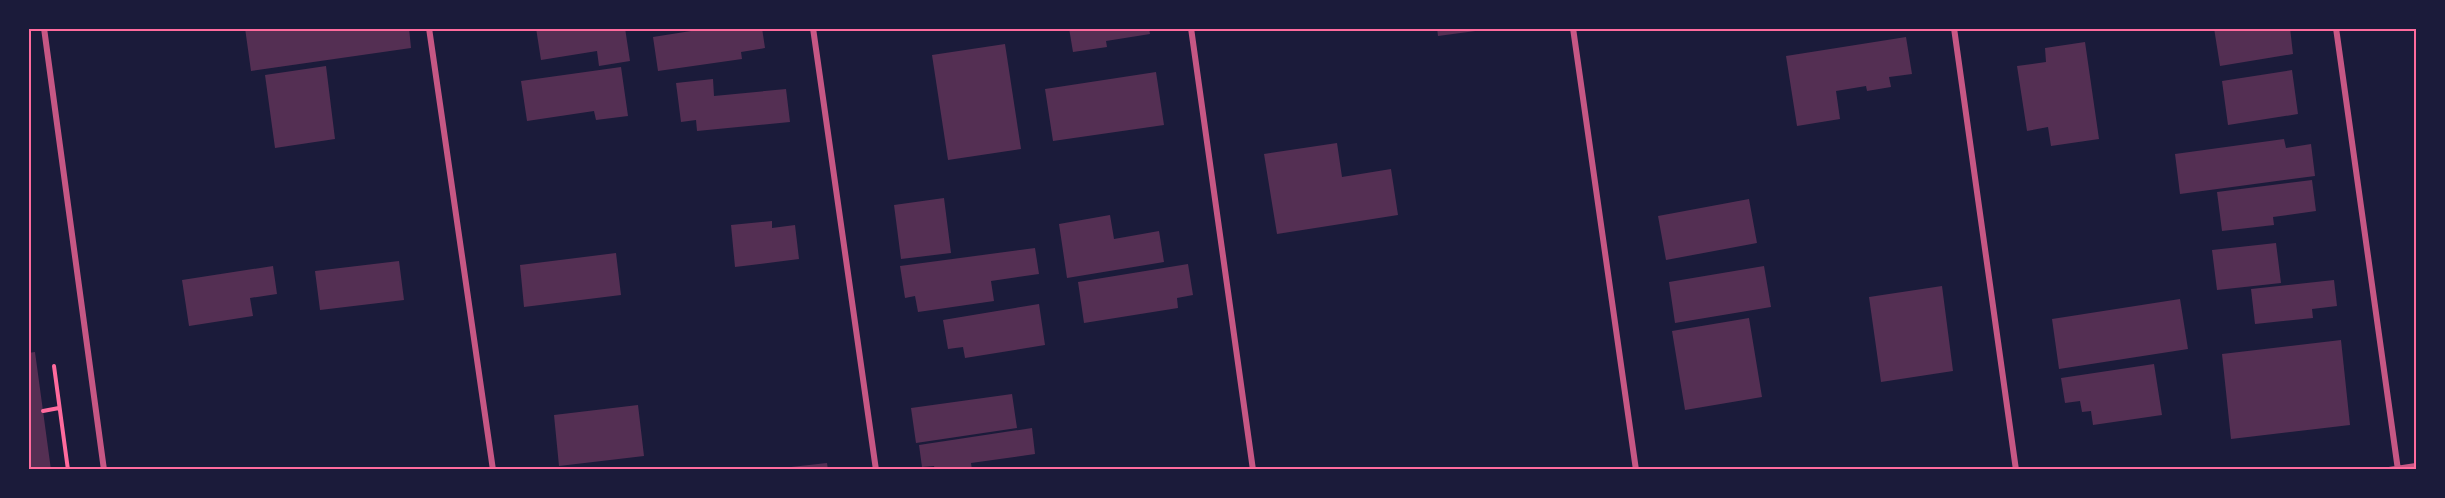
<svg xmlns="http://www.w3.org/2000/svg" width="2445" height="498" font-family="Cabin,sans-serif">
  <rect width="100%" height="100%" fill="#1b1b3a"/>
  <!-- building -->
  <path fill="#542f53" d="M245 28H292V31L309 28H409L411 48 251 71Z
    M536 28H625L630 61 599 66 597 51 541 60Z
    M710 28H762L765 48 741 52 742 59 658 71 653 37Z
    M1069 28H1149L1150 34 1106 41 1107 47 1073 52Z
    M1437 28H1483V30L1438 36Z
    M2214 28H2290L2293 54 2220 66Z
    M1906 37 1912 74 1889 77 1891 87 1867 91 1866 86 1836 91 1840 119 1797 126 1786 56Z
    M2085 42 2099 139 2051 146 2048 127 2027 131 2017 66 2046 62 2045 48Z
    M1005 44 1021 149 948 160 932 55Z
    M326 66 335 139 275 148 265 75Z
    M621 67 628 116 596 120 594 111 527 121 521 81Z
    M2292 70 2298 114 2228 125 2222 81Z
    M1156 72 1164 125 1053 141 1045 89Z
    M713 79 714 96 786 89 790 122 697 131 696 120 681 122 676 83Z
    M2284 139 2286 148 2311 144 2315 176 2180 194 2175 154Z
    M1337 143 1342 177 1391 169 1398 215 1277 234 1264 154Z
    M2312 180 2316 211 2273 217 2274 225 2222 231 2217 192Z
    M944 198 951 253 901 259 894 205Z
    M1749 199 1757 243 1666 260 1658 216Z
    M1110 215 1114 239 1159 231 1164 262 1067 278 1059 224Z
    M772 221V228L795 225 799 259 735 267 731 225Z
    M2276 243 2281 283 2217 290 2212 250Z
    M1035 248 1039 274 991 281 994 301 918 312 915 296 905 298 900 266Z
    M616 253 621 295 524 307 520 265Z
    M399 261 404 300 320 310 315 271Z
    M1188 264 1193 295 1177 298 1178 308 1084 323 1078 282Z
    M273 266 277 294 250 298 253 316 189 326 182 280Z
    M1764 266 1771 307 1675 323 1669 282Z
    M2334 280 2337 306 2312 309 2313 318 2255 324 2251 289Z
    M1942 286 1953 371 1881 382 1869 297Z
    M2180 299 2188 349 2059 369 2052 319Z
    M1039 304 1045 345 965 358 963 347 948 349 943 320Z
    M1749 318 1762 397 1685 410 1672 331Z
    M2341 340 2350 425 2231 439 2222 354Z
    M35 352 51 470H28V353Z
    M2154 364 2162 415 2093 425 2091 411 2082 412 2080 401 2065 403 2061 378Z
    M1012 394 1017 428 916 443 911 408Z
    M638 405 644 456 559 466 554 415Z
    M1032 428 1035 454 971 463 972 470H935L934 466 922 467 919 445Z
    M827 463 828 470H782V468Z"/>
  <g fill="none" stroke-linecap="round" stroke-linejoin="round">
    <!-- path -->
    <path stroke="#ff6b9d" stroke-width="4" d="M54 366 68 470
      M43 411 59 408"/>
    <!-- minor -->
    <path stroke="#c65784" stroke-width="6" d="M44 28 104 470
      M429 28 493 470
      M813 28 876 470
      M1191 28 1253 470
      M1573 28 1636 470
      M1954 28 2016 470
      M2336 28 2398 470
      M2389 470 2416 466"/>
  </g>
  <!-- border -->
  <rect width="2445" height="498" fill="none" stroke="#1b1b3a" stroke-width="60"/>
  <rect x="30" y="30" width="2385" height="438" fill="none" stroke="#ff6b9d" stroke-width="2"/>
</svg>
